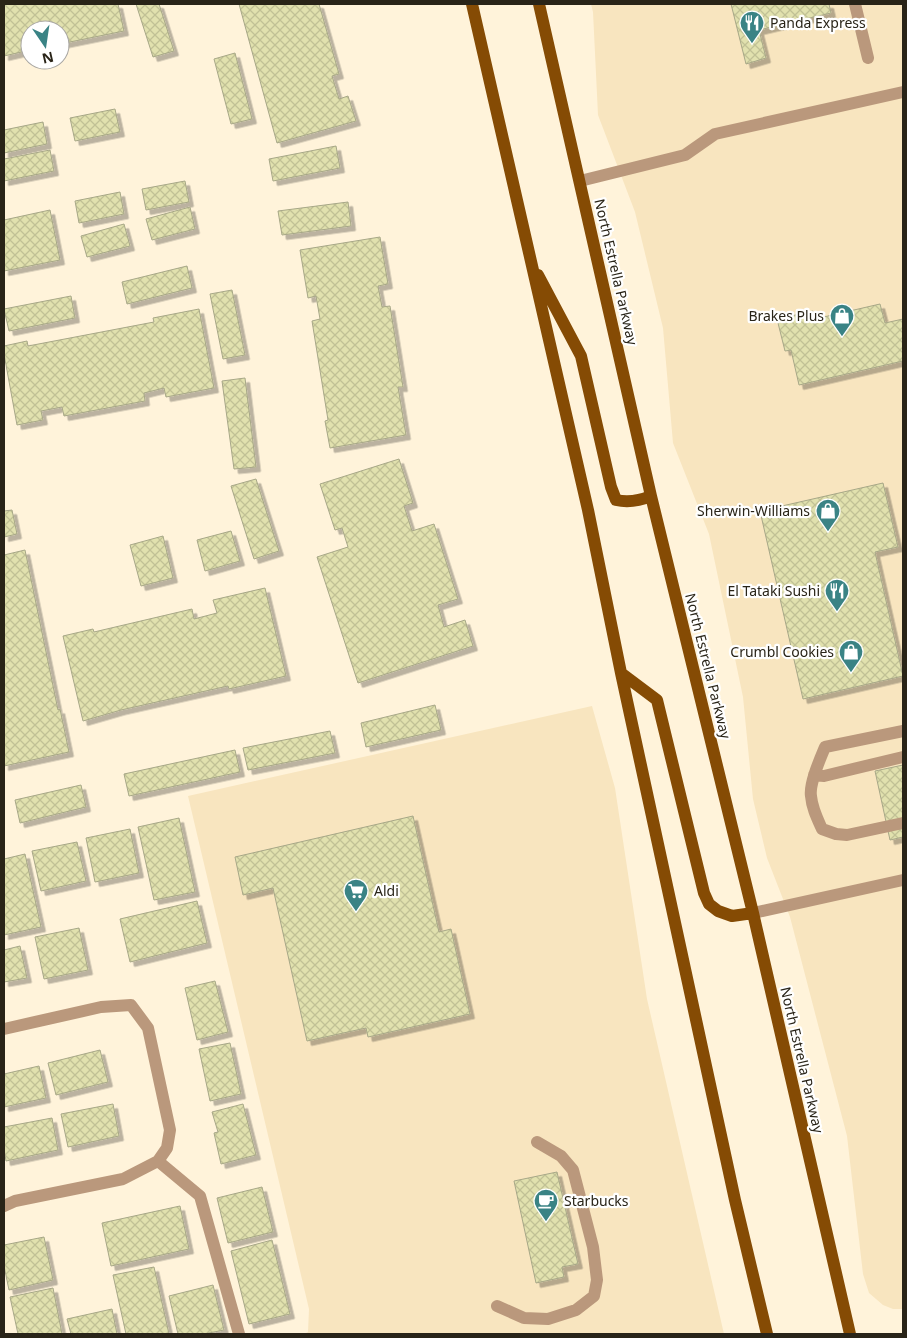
<svg xmlns="http://www.w3.org/2000/svg" width="907" height="1338" font-family="'Noto Sans',sans-serif">
  <defs>
    <pattern id="building-cross-hatch" width="8" height="8" patternUnits="userSpaceOnUse" patternTransform="scale(1.25)"><rect width="8" height="8" fill="#e1e1ae"/><path d="M0 0l8 8M0 8l8-8" fill="none" stroke="#c1c195"/></pattern>
    <filter id="shadow"><feDropShadow dx="4.5" dy="4.5" stdDeviation="0" flood-color="#0004"/></filter>
  </defs>
  <rect width="100%" height="100%" fill="#fff3da"/>
  <!-- built -->
  <path fill="#f8e5bf" d="M591 4H903V1309H893L883 1305 869 1293 863 1274 847 1136 790 917 767 858 753 799 743 697 709 534 673 443 663 328 635 212 598 115 593 12Z
    M592 706 615 788 647 999 724 1334H304L308 1332 309 1309 188 796Z"/>
  <!-- building -->
  <path fill="url(#building-cross-hatch)" stroke="#a7a787" filter="url(#shadow)" d="M4 4H118L124 31 60 44V30H30V50L4 56Z
    M136 4H159L174 51 153 57Z
    M239 4H319L339 74 332 76 339 99 348 96 356 121 277 143Z
    M731 4H829L831 13 759 30 766 58 746 64Z
    M235 53 252 119 231 124 214 59Z
    M115 109 120 132 75 141 70 118Z
    M43 122 47 144 4 153V130Z
    M336 146 340 168 273 181 269 159Z
    M50 150 54 171 4 181V159Z
    M185 181 189 202 146 210 142 189Z
    M120 192 124 214 79 223 75 201Z
    M348 202 351 226 282 235 278 211Z
    M190 207 195 229 152 240 146 219Z
    M50 210 60 260 4 271V220Z
    M124 224 130 246 87 257 81 236Z
    M380 237 388 284 378 286 382 307 390 306 403 387H398L406 435 330 448 325 421 328 420 312 321 320 319 316 296 308 298 300 250Z
    M187 266 192 288 127 304 122 282Z
    M232 290 245 355 223 359 210 294Z
    M71 296 75 318 9 331 4 309Z
    M880 304 885 323 903 319V361L799 385 791 350 785 351 777 319 813 311 815 319Z
    M199 309 214 388 166 397 164 388 144 393 145 401 64 416 62 407 41 411 43 420 17 425 4 354V346L27 341 28 346 154 322 153 318Z
    M245 378 256 467 234 469 222 381Z
    M399 459 413 503 404 506 412 531 434 524 458 599 438 605 444 627 465 620 473 646 358 683 317 557 348 547 342 528 335 530 320 484Z
    M256 479 279 551 254 559 231 486Z
    M883 483 898 547 875 552 903 676 803 699 760 511Z
    M12 510 17 534 4 537V511Z
    M231 531 240 561 205 571 197 540Z
    M163 536 173 578 141 586 130 545Z
    M25 550 58 710 60 709 69 752 4 766V555Z
    M265 588 286 676 229 689 228 686 121 710 83 721 63 636 93 629 94 632 192 609 194 619 217 613 213 600Z
    M435 705 441 730 366 747 361 723Z
    M330 731 335 753 248 770 243 748Z
    M235 750 240 772 129 796 124 774Z
    M903 765V837L890 840 875 771Z
    M81 785 86 807 20 823 15 800Z
    M413 816 439 932 451 929 470 1014 368 1037 366 1028 307 1041 273 888 243 895 235 857Z
    M179 818 195 892 154 900 138 827Z
    M130 829 139 873 95 882 86 838Z
    M77 842 86 881 41 891 32 851Z
    M25 854 41 927 4 935V859Z
    M197 901 207 943 130 962 120 919Z
    M79 928 88 970 44 979 35 937Z
    M20 946 27 978 4 982V950Z
    M215 981 228 1032 197 1040 185 988Z
    M230 1043 241 1094 210 1101 199 1049Z
    M100 1050 108 1082 56 1095 48 1063Z
    M39 1066 46 1098 4 1107V1074Z
    M113 1104 119 1136 68 1147 61 1114Z
    M243 1104 256 1155 221 1164 214 1133 218 1132 212 1112Z
    M52 1118 58 1150 6 1161 4 1149V1127Z
    M557 1172 578 1264 562 1267 564 1277 536 1283 514 1181Z
    M262 1187 273 1232 228 1243 217 1198Z
    M180 1206 189 1249 111 1266 102 1223Z
    M44 1237 53 1280 9 1290 4 1266V1245Z
    M272 1240 290 1314 249 1324 231 1251Z
    M154 1267 169 1334H126L113 1275Z
    M213 1285 224 1330 204 1334H178L169 1296Z
    M53 1288 62 1334H18L10 1297Z
    M112 1309 117 1334H71L67 1319Z"/>
  <g fill="none" stroke-linecap="round" stroke-linejoin="round">
    <!-- service -->
    <path stroke="#ba987c" stroke-width="12" d="M855 4 868 58
      M580 181 685 155 715 134 903 92
      M903 731 825 747C820 759 809 784 811 796 812 808 817 818 822 829L836 834 847 835 903 823
      M814 775 824 776 903 757
      M753 913 903 880
      M158 1161 200 1196 239 1334
      M497 1306 524 1318 548 1319 576 1310 594 1296 597 1280 593 1247 573 1170 561 1156 537 1142"/>
    <!-- minor -->
    <path stroke="#ba987c" stroke-width="12" d="M4 1029 101 1007 131 1005 148 1028 170 1130 167 1148 158 1161 123 1179 15 1201 4 1206"/>
    <!-- primary -->
    <path stroke="#854b04" stroke-width="12" d="M472 4 588 510 621 673 735 1200 767 1334
      M539 4 651 496 753 913 850 1334
      M538 275 581 356 611 487 616 500C629 503 639 501 651 496
      M621 673 657 700 704 893 709 904 718 911 732 916 753 913"/>
  </g>
  <!-- icons -->
  <defs>
    <symbol id="restaurant-pin" viewBox="-11 -11 22 30"><path d="M0 17L-7.5 6A9.5 9.5 0 1 1 7.5 6Z" fill="#3a8385" stroke="#fff"/><path d="M-5-6h1v4h1v-4h1v4h1v-4h1v5L-1.5 .5V6h-2V.5L-5-1ZM5-6V6H3V1.5H1.5Q1.5-4 5-6Z" fill="#fff"/></symbol>
    <symbol id="shop-pin" viewBox="-11 -11 22 30"><path d="M0 17L-7.5 6A9.5 9.5 0 1 1 7.5 6Z" fill="#3a8385" stroke="#fff"/><path d="M-5-2.5h2.3a2.7 3.5 0 0 1 5.4 0H5L5.5 6h-11ZM-1.5-2.5h3a1.5 2.3 0 0 0-3 0Z" fill="#fff"/></symbol>
    <symbol id="supermarket-pin" viewBox="-11 -11 22 30"><path d="M0 17L-7.5 6A9.5 9.5 0 1 1 7.5 6Z" fill="#3a8385" stroke="#fff"/><path d="M-6-5.5h2.5l.6 2H6L4.5 2H-2.5L-4.4-4H-6ZM-1.5 3.2a1.3 1.3 0 1 0 .1 0ZM3 3.2a1.3 1.3 0 1 0 .1 0Z" fill="#fff"/></symbol>
    <symbol id="cafe-pin" viewBox="-11 -11 22 30"><path d="M0 17L-7.5 6A9.5 9.5 0 1 1 7.5 6Z" fill="#3a8385" stroke="#fff"/><path d="M-5.5-4.5H6V0H3Q3 3.5 0 3.5H-2.5Q-5.5 3.5-5.5 0ZM3-3.2v2h1.7v-2ZM-6 4.5H4V6H-6Z" fill="#fff"/></symbol>
  </defs>
  <g fill-rule="evenodd">
    <use href="#restaurant-pin" x="738" y="9" width="28" height="38"/>
    <use href="#shop-pin" x="828" y="302" width="28" height="38"/>
    <use href="#shop-pin" x="814" y="497" width="28" height="38"/>
    <use href="#restaurant-pin" x="823" y="577" width="28" height="38"/>
    <use href="#shop-pin" x="837" y="638" width="28" height="38"/>
    <use href="#supermarket-pin" x="342" y="877" width="28" height="38"/>
    <use href="#cafe-pin" x="532" y="1187" width="28" height="38"/>
  </g>
  <g text-anchor="middle" stroke-width="4.5" stroke-linejoin="round" paint-order="stroke">
    <!-- poi labels -->
    <g font-size="14" fill="#292418" stroke="#fff" text-anchor="end">
      <text x="770" y="28" text-anchor="start">Panda Express</text>
      <text x="824" y="321">Brakes Plus</text>
      <text x="810" y="516">Sherwin-Williams</text>
      <text x="820" y="596">El Tataki Sushi</text>
      <text x="834" y="657">Crumbl Cookies</text>
      <text x="374" y="896" text-anchor="start">Aldi</text>
      <text x="564" y="1206" text-anchor="start">Starbucks</text>
    </g>
    <!-- street labels -->
    <g font-size="14" fill="#292418" stroke="#fff">
      <text transform="translate(616 272) rotate(77)" y="5">North Estrella Parkway</text>
      <text transform="translate(708 666) rotate(76)" y="5">North Estrella Parkway</text>
      <text transform="translate(802 1060) rotate(77)" y="5">North Estrella Parkway</text>
    </g>
  </g>
  <!-- border -->
  <rect width="907" height="1338" fill="none" stroke="#292418" stroke-width="10"/>
  <!-- north arrow -->
  <g transform="translate(45 45) rotate(167)"><circle r="24" fill="#ffffff" stroke="#a9a7a3"/>
  <path d="M0-4L9 19L0 12L-9 19Z" fill="#3a8385"/>
  <text y="-8" font-size="14" font-weight="bold" text-anchor="middle" fill="#292418">N</text>
  </g>
</svg>
